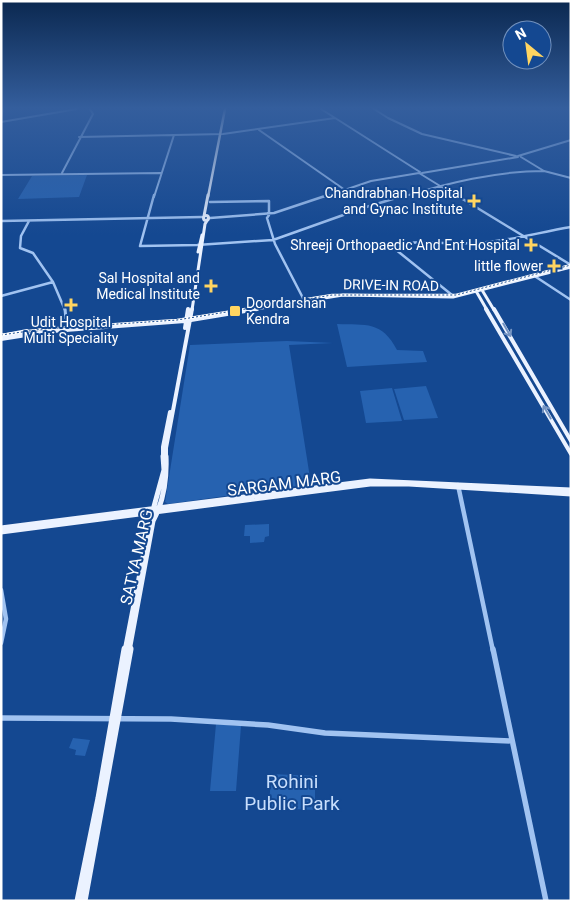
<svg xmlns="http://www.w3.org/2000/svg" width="572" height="902" font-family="Roboto,sans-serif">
  <rect width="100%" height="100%" fill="#144891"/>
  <!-- green -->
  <path fill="#2662b0" d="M87 175 79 197 18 199 32 176Z
    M337 324C366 325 382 321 397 350L423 351 427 362 347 367Z
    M287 341 333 343 289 345 311 484 168 504 165 502 190 345Z
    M426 386 438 418 404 420 394 389Z
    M392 388 402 421 366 423 360 391Z
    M269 524V536L265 537 264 542 250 543V536H244L245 525Z
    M216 724 241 726 236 791H210Z
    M73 738 90 740 85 756 75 755 76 750 69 748Z
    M271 774 315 776V810L269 808Z"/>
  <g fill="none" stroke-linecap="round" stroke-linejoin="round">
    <!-- minor-far4 -->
    <path stroke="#a1c3f1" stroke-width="2" d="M321 109 420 172
      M374 109 388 118 422 134 516 156
      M1 117 3 109
      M1 122 77 109
      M259 130 345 190
      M79 137 174 135
      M518 156 571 140
      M521 157 544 171 571 178
      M62 173 93 114 90 109
      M419 173 458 197
      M422 173 518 157
      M1 175 161 173
      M154 197 174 135 223 134 335 118
      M324 197 371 181 419 173
      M402 197C448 183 496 171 544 171"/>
    <!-- minor-far3 -->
    <path stroke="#a1c3f1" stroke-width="2.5" d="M154 195 140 246 197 245 273 240 363 208 406 195
      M456 195 571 265
      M210 202 269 201V215L267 218 275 244 304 300
      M210 218 274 213 328 195
      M1 221 202 217
      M536 277 571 300
      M53 282 65 310
      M452 295 395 249 386 246C417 239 448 245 479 243 510 241 540 232 571 227
      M1 296 53 282 33 253 20 248 21 236 29 221"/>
    <!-- minor-far2 -->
    <path stroke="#a1c3f1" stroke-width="3" d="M65 309 67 330"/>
    <!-- minor-far1 -->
    <path stroke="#a1c3f1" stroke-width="4.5" d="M458 485 493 651
      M1 590 6 619 1 643"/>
    <!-- minor -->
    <path stroke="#a1c3f1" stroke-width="5.5" d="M493 649 546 901
      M1 718 171 719 268 725 325 733 512 741"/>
    <!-- major-far4 -->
    <path stroke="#ebf2ff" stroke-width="2.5" d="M208 197 225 109"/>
    <!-- major-far3 -->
    <path stroke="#ebf2ff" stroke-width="3" d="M203.5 218a2.5 2.5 0 1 1 5 0a2.5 2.5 0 1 1-5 0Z
      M204 216 208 195
      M198 252 202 235
      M482 290 494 310
      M476 291 487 310
      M192 310 205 224 208 219
      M249 310 343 295 453 297 571 267"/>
    <!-- major-far2 -->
    <path stroke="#ebf2ff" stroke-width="4" d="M486 309 571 454
      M494 309 571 441
      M185 328 188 309
      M1 336 27 331
      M1 339 52 331 185 321 257 309
      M163 458V447L170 412
      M166 458V448L192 309"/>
    <!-- major-far1 -->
    <path stroke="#ebf2ff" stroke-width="5" d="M1 528 370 481 571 490
      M1 532 370 484H409L571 494
      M125 651 150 521 164 470 163 456
      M129 651 153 521C164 501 167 479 166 456"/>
    <!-- major -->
    <path stroke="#ebf2ff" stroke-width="7" d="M78 901 99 798 125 649
      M84 901 130 649"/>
    <defs>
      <path id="rail" d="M1 335 43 329 177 320 332 295H456L571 265"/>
    </defs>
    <!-- rail casing -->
    <use href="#rail" stroke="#fff" stroke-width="2.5"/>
    <!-- rail -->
    <use href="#rail" stroke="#144891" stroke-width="1" stroke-dasharray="2" stroke-linecap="butt"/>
  </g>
  <!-- one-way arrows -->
  <defs><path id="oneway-shaft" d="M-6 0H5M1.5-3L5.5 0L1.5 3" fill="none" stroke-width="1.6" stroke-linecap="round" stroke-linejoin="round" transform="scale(1.25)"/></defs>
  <g stroke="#7594c2">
    <use href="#oneway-shaft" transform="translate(507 330) rotate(60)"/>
    <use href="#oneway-shaft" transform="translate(547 412) rotate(-120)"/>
  </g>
  <!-- sky -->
  <linearGradient id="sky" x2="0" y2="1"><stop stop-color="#0b2850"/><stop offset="0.46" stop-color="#345e9d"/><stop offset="1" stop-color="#345e9d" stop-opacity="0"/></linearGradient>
  <rect width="572" height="235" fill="url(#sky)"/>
  <!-- markers -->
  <g fill="#ffd561" stroke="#144891" stroke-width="2">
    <path d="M471.5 193.5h5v5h5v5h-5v5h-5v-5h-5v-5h5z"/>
    <path d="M528.5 237.5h5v5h5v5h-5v5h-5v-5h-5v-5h5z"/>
    <path d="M551.5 258.5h5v5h5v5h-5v5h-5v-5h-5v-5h5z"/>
    <path d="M208.5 278.5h5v5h5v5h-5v5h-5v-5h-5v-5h5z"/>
    <path d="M68.5 297.5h5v5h5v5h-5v5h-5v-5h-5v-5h5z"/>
    <rect x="229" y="305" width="12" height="12" rx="2.5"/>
  </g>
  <g text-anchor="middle" stroke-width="4" stroke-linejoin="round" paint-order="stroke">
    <!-- far-poi labels -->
    <g font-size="14" fill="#fff" stroke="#144891" text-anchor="end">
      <text x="463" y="198">Chandrabhan Hospital<tspan x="463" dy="16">and Gynac Institute</tspan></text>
      <text x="520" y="250">Shreeji Orthopaedic And Ent Hospital</text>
      <text x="543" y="271">little flower</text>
      <text x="200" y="283">Sal Hospital and<tspan x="200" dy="16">Medical Institute</tspan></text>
      <text x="246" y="308" text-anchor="start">Doordarshan<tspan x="246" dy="16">Kendra</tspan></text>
      <text x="71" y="327" text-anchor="middle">Udit Hospital<tspan x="71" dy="16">Multi Speciality</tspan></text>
    </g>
    <!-- far-street labels -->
    <g font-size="14" fill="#fff" stroke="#144891">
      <text transform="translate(391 285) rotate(1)" y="5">DRIVE-IN ROAD</text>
    </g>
    <!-- street labels -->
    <g font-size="16" fill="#fff" stroke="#144891">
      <text transform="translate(284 483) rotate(-7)" y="6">SARGAM MARG</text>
      <text transform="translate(136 557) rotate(-77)" y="6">SATYA MARG</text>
    </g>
    <!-- near-park labels -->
    <g font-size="19" fill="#c8defc" stroke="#144891">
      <text x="292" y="788">Rohini<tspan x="292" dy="22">Public Park</tspan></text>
    </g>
  </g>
  <!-- border -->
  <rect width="572" height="902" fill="none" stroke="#ffffff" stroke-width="5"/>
  <!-- north arrow -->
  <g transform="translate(527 45) rotate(331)"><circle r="24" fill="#144891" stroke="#7291bd"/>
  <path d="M0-4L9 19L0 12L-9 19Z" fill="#ffd561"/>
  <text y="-8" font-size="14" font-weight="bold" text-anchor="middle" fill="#ffffff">N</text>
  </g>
</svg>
